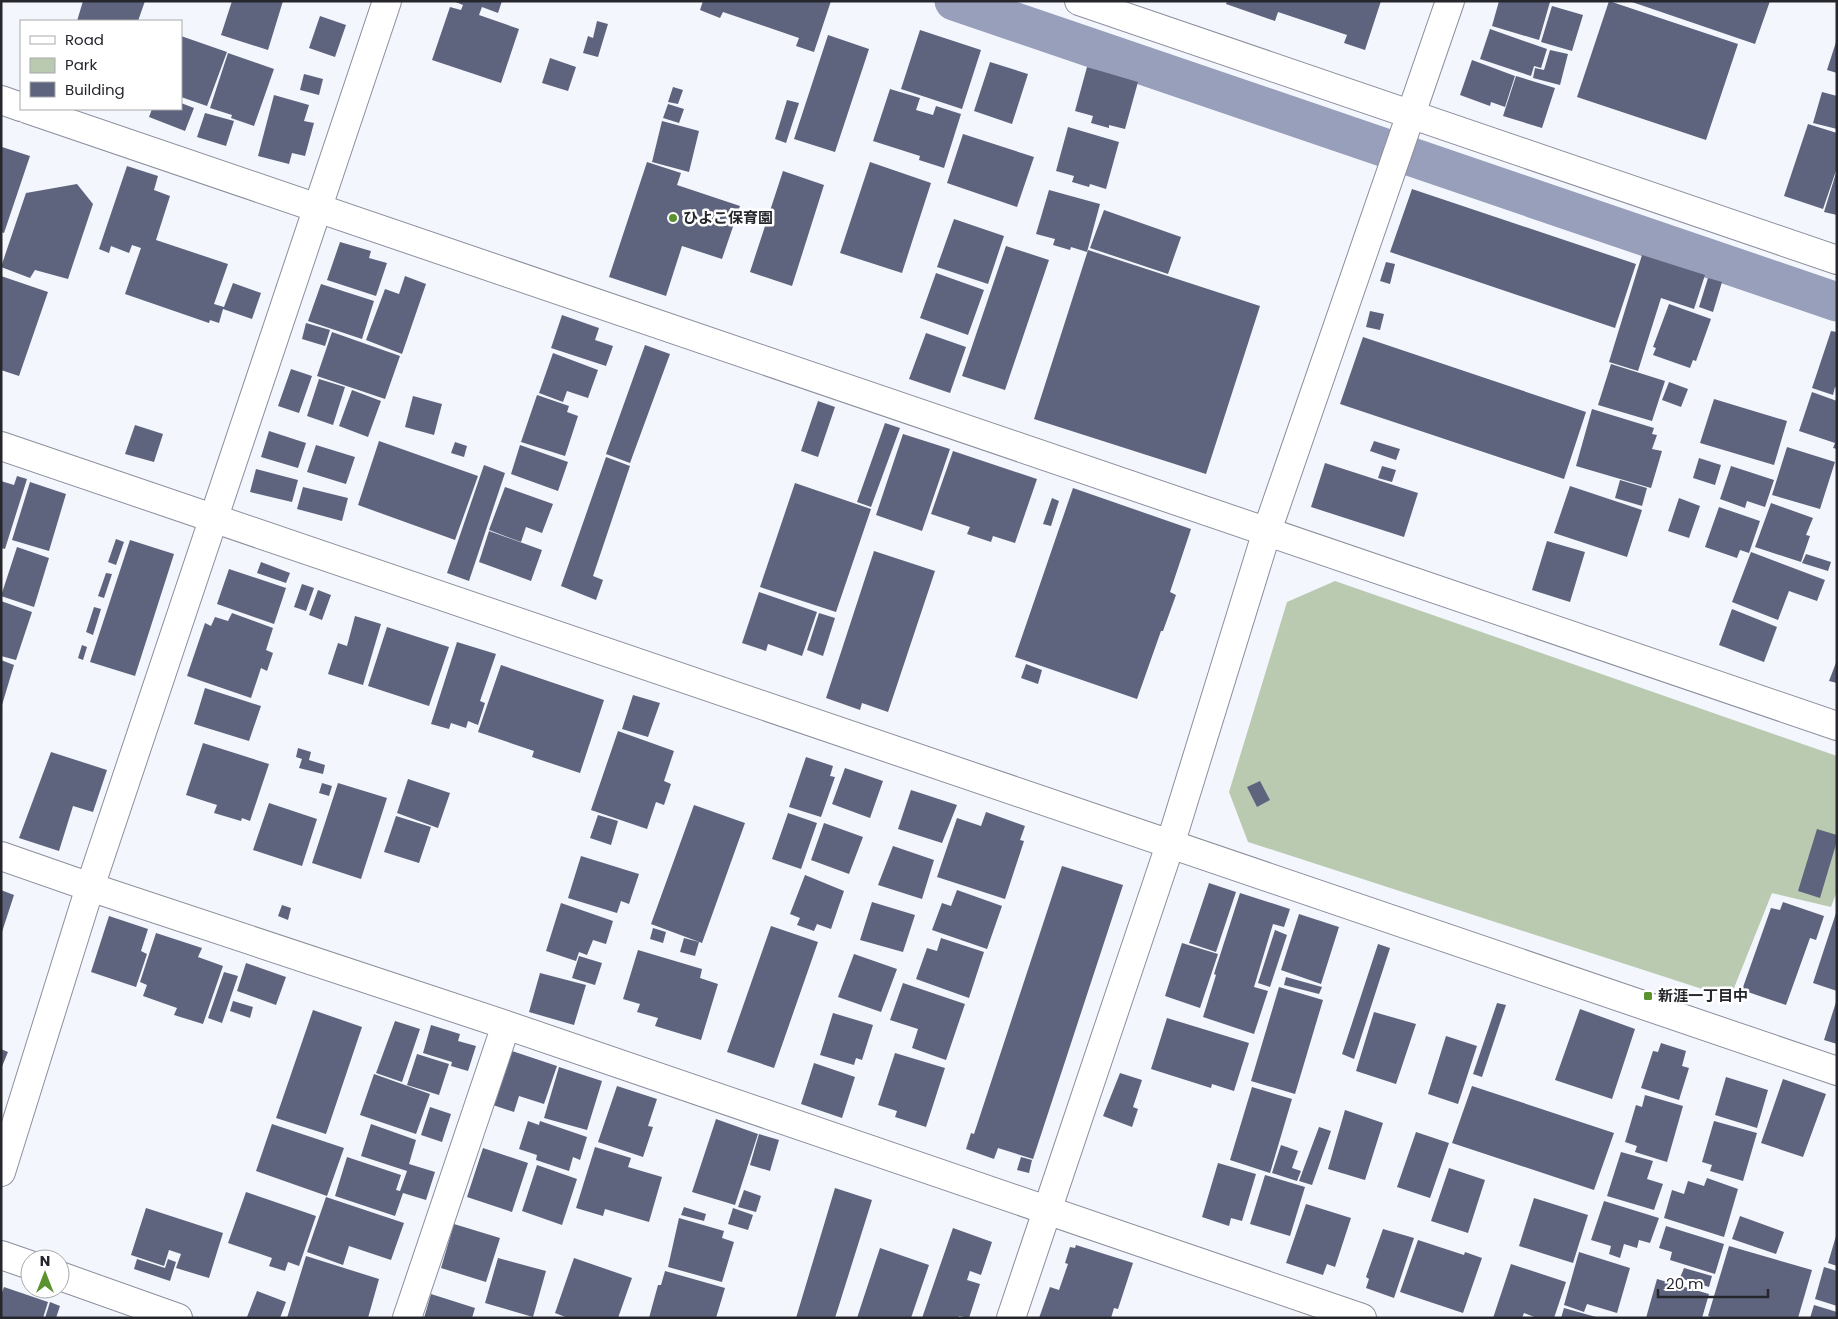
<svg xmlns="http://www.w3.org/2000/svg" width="1838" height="1319" font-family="Poppins,'Noto Sans JP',sans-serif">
  <rect width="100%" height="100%" fill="#f4f6fd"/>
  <!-- green -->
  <path fill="#bacab1" d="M1335 581 1837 756V891L1831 907 1772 893 1730 998 1248 842 1229 792 1287 602Z"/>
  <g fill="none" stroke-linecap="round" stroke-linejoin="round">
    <!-- canal -->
    <path stroke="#989fbb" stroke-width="39" d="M954 1 1837 302"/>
  </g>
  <!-- building -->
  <path fill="#5e647e" d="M83 1H145L138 21H77Z
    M232 1H283L268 50 221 35Z
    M453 1H502L498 13 482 7 479 15 519 29 501 83 432 60 450 7 461 10 463 5Z
    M703 1H831L814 52 796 46 799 38 723 12 720 18 700 10Z
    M1227 1H1381L1365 50 1344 43 1347 35 1278 12 1275 21 1226 4Z
    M1499 1 1550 2 1539 40 1492 26Z
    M1609 1 1738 44 1706 140 1577 97Z
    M1629 1H1770L1755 44Z
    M1552 6 1583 15 1572 51 1541 42Z
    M320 16 346 25 335 57 309 48Z
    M597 21 608 24 598 57 583 53 588 36 593 38Z
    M1490 29 1547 49 1541 68 1534 66 1531 76 1480 59Z
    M920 30 981 50 962 109 901 89Z
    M828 35 869 49 835 152 794 139Z
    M181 36 227 52 207 106 181 97Z
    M1836 42H1837V73L1827 70Z
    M1550 50 1568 54 1560 85 1533 78 1535 68 1544 70Z
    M228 53 274 69 254 126 231 118 232 115 210 108Z
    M550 58 576 67 568 91 542 83Z
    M1472 60 1515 76 1505 107 1491 102 1490 106 1460 95Z
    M990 62 1028 74 1012 124 974 111Z
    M1087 67 1138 82 1125 129 1109 125V128L1091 123 1093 116 1075 111Z
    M304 74 323 79 319 95 300 90Z
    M1516 76 1555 88 1542 128 1503 116Z
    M673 87 683 90 678 104 668 102Z
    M890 89 920 98 916 110 933 115 936 106 961 114 944 168 919 160 920 156 873 141Z
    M1822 92 1837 96V129L1813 123Z
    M274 95 309 105 304 121 314 123 305 156 292 153 289 164 258 156Z
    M787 100 799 103 786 143 775 139Z
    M181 103 194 108 185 131 149 117 152 109H181Z
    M668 104 684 109 679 123 663 118Z
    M205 113 234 121 226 146 197 137Z
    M662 121 699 131 689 172 652 162Z
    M1808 124 1837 133V168L1823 209 1784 196Z
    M1068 127 1119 142 1106 189 1090 184 1089 187 1072 182 1074 176 1056 171Z
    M963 134 1034 157 1017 207 947 183Z
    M2 147 30 156 4 233 1 232Z
    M647 162 681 173 677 185 740 206 722 259 682 246 666 296 609 277Z
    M870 162 931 183 902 273 840 253Z
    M127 166 158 176 154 190 170 196 156 240 228 264 214 304 224 307 233 283 261 293 252 319 223 309 219 323 210 320 209 323 125 294 141 248 132 245 129 253 111 246 109 253 99 249Z
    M783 171 824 185 792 286 750 272Z
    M1836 173H1837V215L1824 212Z
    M77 184 93 204 68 279 35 270 30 278 1 267 26 193Z
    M1412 189 1636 264 1615 328 1390 252Z
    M1049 190 1100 204 1087 252 1071 247 1070 250 1053 245 1055 239 1036 234Z
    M1104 210 1181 237 1168 274 1090 248Z
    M954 219 1004 236 988 284 937 267Z
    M340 242 371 251 369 258 387 263 376 296 327 280Z
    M1006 246 1049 260 1005 390 962 376Z
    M1088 250 1260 306 1206 474 1034 419Z
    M1642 255 1705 275 1694 309 1661 298 1638 371 1609 362Z
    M1386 262 1395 264 1390 284 1380 281Z
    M936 273 984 290 968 335 920 318Z
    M1 276 48 292 19 376 1 370Z
    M405 276 426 284 402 354 366 340 385 289 399 294Z
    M1708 278 1722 282 1713 312 1699 307Z
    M321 284 374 301 362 339 308 321Z
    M1669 304 1711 319 1696 361 1693 360 1690 368 1653 355 1656 348 1653 347Z
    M1370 311 1384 314 1380 330 1366 327Z
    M562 315 599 328 595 340 613 346 606 366 551 348Z
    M306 323 330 330 325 346 302 339Z
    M1831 331 1837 332V388L1835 387 1833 395 1812 388Z
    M332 332 400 356 385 399 317 376Z
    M926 333 966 347 950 393 909 379Z
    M1363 337 1586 412 1564 479 1340 404Z
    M645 345 670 354 630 463 606 454Z
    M553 353 598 370 588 398 567 391 563 402 539 393Z
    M1611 364 1665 381 1652 421 1598 405Z
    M291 369 312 376 299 413 278 406Z
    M319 379 345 387 333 425 307 416Z
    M1669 382 1688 389 1681 407 1662 400Z
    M352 390 381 401 368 437 339 426Z
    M1812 392 1837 401V449L1833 448 1835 443 1799 431Z
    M537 395 569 406 567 412 578 416 565 456 521 442Z
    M413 396 442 404 434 435 405 427Z
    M1714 399 1787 421 1774 465 1700 443Z
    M818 401 835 407 818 457 801 451Z
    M1592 409 1654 428 1652 434 1657 435 1652 449 1662 451 1651 488 1576 466Z
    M885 423 900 428 871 507 857 502Z
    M135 425 163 434 154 462 125 454Z
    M269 431 306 443 298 468 261 457Z
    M903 434 950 449 922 531 876 515Z
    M379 441 478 476 455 540 358 505Z
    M1374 441 1400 449 1396 460 1370 451Z
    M455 442 467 446 464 457 451 453Z
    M316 445 355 457 346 484 307 472Z
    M520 445 568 462 558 491 511 474Z
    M1787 447 1835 462 1820 509 1772 495Z
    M953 451 1037 479 1015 543 993 536 991 542 967 534 970 527 931 514Z
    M606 457 630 466 593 576 603 580 596 600 561 586Z
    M1699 458 1721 465 1715 485 1693 478Z
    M1325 463 1418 493 1404 537 1311 507Z
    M484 465 505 473 469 581 447 573Z
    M1382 466 1396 470 1392 482 1378 478Z
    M1731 466 1774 480 1765 507 1747 501 1745 508 1720 499Z
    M256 469 298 480 292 502 250 492Z
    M17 476 27 479 5 549 1 548V481L14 485Z
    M1620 480 1647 488 1642 506 1615 498Z
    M30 482 66 494 49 551 12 540Z
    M795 483 871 509 836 612 760 587Z
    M1570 486 1642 510 1627 557 1554 533Z
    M303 487 348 498 342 521 297 509Z
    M505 487 553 504 542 533 526 527 521 542 489 530Z
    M1073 488 1191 529 1170 592 1176 595 1163 631H1161L1137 699 1015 657Z
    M1052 498 1059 501 1051 526 1043 524Z
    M1679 498 1700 506 1689 538 1668 531Z
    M1771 503 1813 518 1806 535 1810 536 1801 562 1755 547Z
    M1719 507 1760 521 1749 553 1740 550 1737 558 1705 547Z
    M489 531 542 550 531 581 479 562Z
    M116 539 124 542 116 565 108 562Z
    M130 540 174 554 135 676 90 662Z
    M1547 541 1585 552 1570 602 1532 590Z
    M17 547 49 558 34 607 1 596Z
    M874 551 935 571 888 712 862 703 860 710 826 698Z
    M1751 552 1825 580 1817 601 1789 591 1778 620 1732 602Z
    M1806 554 1831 562 1828 571 1802 563Z
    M261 562 290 573 286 583 257 573Z
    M229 569 286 588 274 624 217 604Z
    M106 573 112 574 104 598 98 596Z
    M302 584 314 588 306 611 294 607Z
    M318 590 331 595 322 620 309 615Z
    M759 592 817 612 802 656 768 644 766 651 742 643Z
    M1 601 32 612 16 660 1 656Z
    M94 607 101 609 93 635 86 632Z
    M1732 609 1777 627 1764 662 1719 645Z
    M232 613 273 628 266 650 273 653 267 671 261 668 251 698 187 676 205 623 211 626 215 617 228 621Z
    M819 613 835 618 823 656 807 650Z
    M355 616 381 624 363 685 328 674 338 643 347 646Z
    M387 627 449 647 429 706 368 686Z
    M457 642 496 654 480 701 485 703 478 725 468 721 466 728 451 723 449 729 431 724Z
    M82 645 87 647 83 660 78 658Z
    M1 660 14 665 2 705H1Z
    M1837 660V683L1829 681Z
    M1026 664 1042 670 1038 684 1021 678Z
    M501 665 604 700 580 773 532 757 534 751 478 732Z
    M205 688 261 706 249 741 194 724Z
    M633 695 660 703 648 737 622 729Z
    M618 731 674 751 664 781 671 784 664 805 656 802 647 829 591 810Z
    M203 743 269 764 250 821 242 818 241 821 214 813 217 805 186 795Z
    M298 748 311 752 309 760 325 765 323 774 299 768 302 759 296 757Z
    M51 752 107 770 93 812 73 806 59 851 19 838Z
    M806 757 833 766 830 776 835 777 821 817 789 807Z
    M845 768 883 781 870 818 832 804Z
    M408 779 450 793 438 828 397 813Z
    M1260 781 1270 800 1257 807 1247 787Z
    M322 783 332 786 329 796 319 793Z
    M338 783 387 798 361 879 312 863Z
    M911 790 957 805 942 843 898 829Z
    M269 803 317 819 302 866 253 850Z
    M694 805 745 823 702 943 651 924Z
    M986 812 1025 826 1020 840 1024 841 1005 899 937 877 957 818 981 826Z
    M788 813 817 823 801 869 772 859Z
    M598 815 618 821 611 845 590 838Z
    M396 816 431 827 419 863 384 852Z
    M824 823 863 837 849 874 811 860Z
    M1817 829 1837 835V841L1820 898 1798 891Z
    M893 846 934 860 922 899 878 885Z
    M581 856 639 874 629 904 621 901 617 913 568 898Z
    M1062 866 1123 885 1033 1159 998 1148 994 1159 966 1149 971 1133 974 1134Z
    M805 875 844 891 831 929 817 924 814 931 797 925 800 918 790 914Z
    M1209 883 1236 892 1216 952 1189 943Z
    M1 890 14 895 2 932H1Z
    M957 890 1002 906 987 949 932 930 942 903 951 906Z
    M1240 893 1290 909 1284 927 1273 924 1254 987 1268 991 1254 1034 1203 1017 1216 975 1214 974Z
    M872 902 915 915 903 952 860 940Z
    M1783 902 1824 916 1816 940 1810 938 1786 1005 1742 990 1771 908 1780 910Z
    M561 903 613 921 606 944 593 940 587 955 579 952 576 961 546 951Z
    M282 905 291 908 288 920 278 916Z
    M1836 913H1837V991L1813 983Z
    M1299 914 1339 927 1321 984 1281 970Z
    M109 916 148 929 141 951 147 954 136 987 91 972Z
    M771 926 818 942 774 1068 727 1052Z
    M653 928 666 932 663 943 650 939Z
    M1275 930 1287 935 1270 987 1258 983Z
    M156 933 202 948 198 957 223 966 203 1024 174 1015 177 1008 143 996 147 985 140 982Z
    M684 938 699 942 695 956 680 952Z
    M941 938 984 952 969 998 916 979 927 948 937 951Z
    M1182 943 1218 954 1200 1008 1165 996Z
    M1378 944 1390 948 1354 1059 1342 1054Z
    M638 950 702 969 700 978 718 984 701 1040 655 1026 658 1018 637 1012 640 1004 623 999Z
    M854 954 897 969 881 1012 838 997Z
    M579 956 602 963 595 985 572 978Z
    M246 963 286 977 276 1005 237 991Z
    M224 972 238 976 222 1023 208 1018Z
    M540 973 586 985 574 1025 529 1012Z
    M1286 977 1322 987 1319 994 1284 985Z
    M903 983 965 1004 946 1060 912 1048 918 1029 890 1020Z
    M1279 987 1323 1000 1295 1094 1251 1081Z
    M233 1001 253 1007 250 1018 230 1011Z
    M1836 1002H1837V1044L1824 1040Z
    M1497 1003 1506 1005 1482 1077 1473 1074Z
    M1580 1009 1635 1029 1612 1099 1555 1080Z
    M313 1010 362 1027 326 1134 276 1118Z
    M1374 1012 1416 1024 1396 1084 1356 1071Z
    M833 1013 873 1025 862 1060 856 1058 854 1065 820 1055Z
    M1167 1018 1249 1043 1234 1091 1212 1084 1211 1088 1151 1069Z
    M395 1021 420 1029 402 1082 376 1073Z
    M431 1025 460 1034 458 1041 476 1046 468 1071 451 1066 452 1062 423 1053Z
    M1446 1036 1477 1046 1458 1104 1428 1094Z
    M1661 1043 1686 1051 1682 1066 1689 1068 1679 1100 1641 1088 1653 1051 1658 1052Z
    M1 1049 8 1052 1 1069Z
    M512 1051 557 1066 544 1104 519 1096 514 1112 490 1104Z
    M895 1053 945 1068 926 1127 895 1117 897 1111 878 1105Z
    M417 1054 449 1064 439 1095 407 1085Z
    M814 1063 855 1077 842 1118 801 1104Z
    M559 1067 602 1081 587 1130 544 1118Z
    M1120 1073 1142 1080 1133 1107 1138 1109 1132 1127 1103 1116Z
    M374 1074 430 1094 416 1134 360 1115Z
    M1726 1077 1768 1090 1757 1128 1715 1115Z
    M1783 1079 1826 1094 1803 1157 1761 1143Z
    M617 1086 657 1099 648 1126 653 1127 643 1157 598 1142Z
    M1472 1086 1614 1133 1594 1190 1452 1143Z
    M1252 1087 1292 1099 1270 1173 1230 1160Z
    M1645 1095 1683 1106 1667 1162 1635 1152 1637 1146 1625 1142 1636 1105 1642 1107Z
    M430 1107 451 1114 442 1142 421 1135Z
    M1345 1110 1383 1123 1365 1180 1328 1169Z
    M716 1119 758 1134 735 1205 692 1192Z
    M528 1121 539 1125 540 1121 587 1137 580 1160 573 1157 569 1171 536 1160 537 1155 519 1149Z
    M1714 1121 1757 1133 1743 1181 1710 1171 1712 1165 1702 1162Z
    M272 1124 344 1148 327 1196 256 1171Z
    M371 1124 416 1140 409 1164 435 1172 426 1200 403 1193 395 1216 335 1196 347 1157 401 1175 396 1190 400 1191 407 1171 361 1156Z
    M1319 1127 1331 1131 1312 1185 1299 1181Z
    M1416 1132 1449 1143 1430 1198 1397 1187Z
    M759 1134 779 1140 770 1171 750 1165Z
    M1281 1145 1298 1151 1292 1168 1301 1171 1297 1181 1272 1173Z
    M595 1147 631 1158 628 1167 662 1177 649 1222 605 1209 603 1216 576 1208Z
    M483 1148 528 1163 512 1212 467 1197Z
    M1621 1152 1653 1161 1647 1179 1663 1184 1654 1210 1607 1196Z
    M1021 1157 1032 1160 1029 1173 1017 1170Z
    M1218 1163 1256 1174 1242 1221 1231 1218 1229 1226 1202 1217Z
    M537 1165 577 1179 562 1225 522 1211Z
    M1449 1168 1485 1180 1468 1233 1431 1221Z
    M1265 1175 1305 1187 1290 1236 1250 1224Z
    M1707 1178 1738 1189 1724 1237 1664 1218 1672 1190 1684 1194 1688 1181 1704 1186Z
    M835 1188 872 1200 835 1318H796Z
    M744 1190 761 1196 756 1212 738 1207Z
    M246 1192 316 1216 299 1266 288 1262 285 1271 269 1266 272 1258 228 1243Z
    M326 1197 404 1223 391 1260 349 1246 343 1265 307 1252Z
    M1534 1198 1588 1215 1573 1263 1519 1246Z
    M1604 1201 1659 1218 1650 1243 1639 1240 1637 1248 1624 1244 1620 1258 1609 1254 1611 1246 1591 1240Z
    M1306 1204 1351 1218 1335 1267 1327 1264 1323 1275 1286 1263Z
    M684 1207 706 1214 704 1221 681 1215Z
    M146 1208 223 1233 209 1278 176 1268 181 1254 169 1250 164 1266 131 1255Z
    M733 1208 753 1215 748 1230 728 1224Z
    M1740 1216 1784 1232 1776 1254 1732 1239Z
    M679 1218 724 1231 722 1238 734 1242 722 1282 668 1267Z
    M454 1224 500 1238 486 1282 441 1268Z
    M1666 1226 1724 1244 1715 1274 1670 1260 1672 1252 1659 1248Z
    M953 1228 992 1242 981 1275 970 1271 967 1280 980 1284 969 1318 959 1316 958 1318H922Z
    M1383 1229 1414 1238 1394 1298 1366 1288 1369 1279 1366 1277Z
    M1836 1236 1837 1237V1266L1828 1263Z
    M1418 1240 1464 1255 1465 1252 1482 1258 1463 1313 1400 1292Z
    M1076 1245 1133 1263 1118 1309 1114 1308 1111 1318H1039L1050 1287 1059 1290 1068 1264 1065 1263 1070 1247 1075 1248Z
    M1729 1246 1812 1270 1798 1318H1714L1708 1316Z
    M880 1248 929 1265 911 1318H857Z
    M1579 1252 1630 1268 1617 1313 1587 1304 1584 1312 1564 1305Z
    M306 1256 379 1279 368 1318H287Z
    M498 1258 546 1271 533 1317 485 1303Z
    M574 1258 632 1278 618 1318H568L555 1313Z
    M137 1259 165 1268 168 1259 176 1262 170 1281 134 1269Z
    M1511 1264 1566 1282 1554 1318H1537L1524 1313 1522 1318H1493Z
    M1824 1267 1837 1271V1306L1815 1299Z
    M1684 1268 1712 1276 1709 1287 1680 1278Z
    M665 1271 725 1288 716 1318H649L658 1285H661Z
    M1657 1279 1709 1294 1702 1318H1646Z
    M4 1287 48 1302 43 1318H1V1295Z
    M257 1291 286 1302 280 1318 247 1317Z
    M431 1294 475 1308 472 1318H424Z
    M50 1302 60 1306 56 1318H45Z
    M1814 1305 1837 1312V1318H1810Z
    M1564 1308 1596 1317V1318H1561Z"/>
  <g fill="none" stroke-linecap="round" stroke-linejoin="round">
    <defs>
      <path id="minor" d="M1079 1 1837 260
        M1 100 21 107
        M27 109 1837 726
        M1 446 1837 1071
        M1 856 90 887 506 1025 1362 1318
        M1 1172 90 887 387 1
        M1 1255 30 1265
        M60 1276 178 1318
        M407 1318 506 1025
        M1011 1318 1170 845 1267 531 1450 1"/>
    </defs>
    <!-- minor casing -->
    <use href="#minor" stroke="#8b8f9d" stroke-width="30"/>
    <!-- minor -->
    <use href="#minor" stroke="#fff" stroke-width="28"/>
  </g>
  <!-- markers -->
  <g fill="#5a922f" stroke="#fff" stroke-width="2">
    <circle cx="673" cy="218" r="5"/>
    <rect x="1643" y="991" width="10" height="10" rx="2.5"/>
  </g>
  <g text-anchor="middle" stroke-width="5" stroke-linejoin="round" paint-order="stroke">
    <!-- poi labels -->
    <g font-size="15" font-weight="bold" fill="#25272d" stroke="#fff" text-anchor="start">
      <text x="683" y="223">ひよこ保育園</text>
      <text x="1658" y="1001">新涯一丁目中</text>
    </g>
  </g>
  <!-- border -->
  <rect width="1838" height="1319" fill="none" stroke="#25272d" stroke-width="5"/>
  <!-- legend -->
  <rect x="20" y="20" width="162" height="90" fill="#ffffff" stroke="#a8a9ab"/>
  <rect x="30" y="36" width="25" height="8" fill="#ffffff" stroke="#a8a9ab"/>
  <text x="65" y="45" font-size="15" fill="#25272d">Road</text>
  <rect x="30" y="58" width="25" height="15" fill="#bacab1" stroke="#a8a9ab"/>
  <text x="65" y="70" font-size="15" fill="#25272d">Park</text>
  <rect x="30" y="82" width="25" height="15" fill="#5e647e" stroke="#a8a9ab"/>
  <text x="65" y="95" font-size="15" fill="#25272d">Building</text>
  <!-- north arrow -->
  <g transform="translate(45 1274)"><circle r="24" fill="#ffffff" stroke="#a8a9ab"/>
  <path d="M0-4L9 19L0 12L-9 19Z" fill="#5a922f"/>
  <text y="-8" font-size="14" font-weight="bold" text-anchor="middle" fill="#25272d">N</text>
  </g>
  <!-- scale -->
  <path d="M1658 1289v8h110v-8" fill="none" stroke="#25272d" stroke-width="2.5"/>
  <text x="1666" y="1289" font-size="15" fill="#25272d" stroke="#ffffff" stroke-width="4" paint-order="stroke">20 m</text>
</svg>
